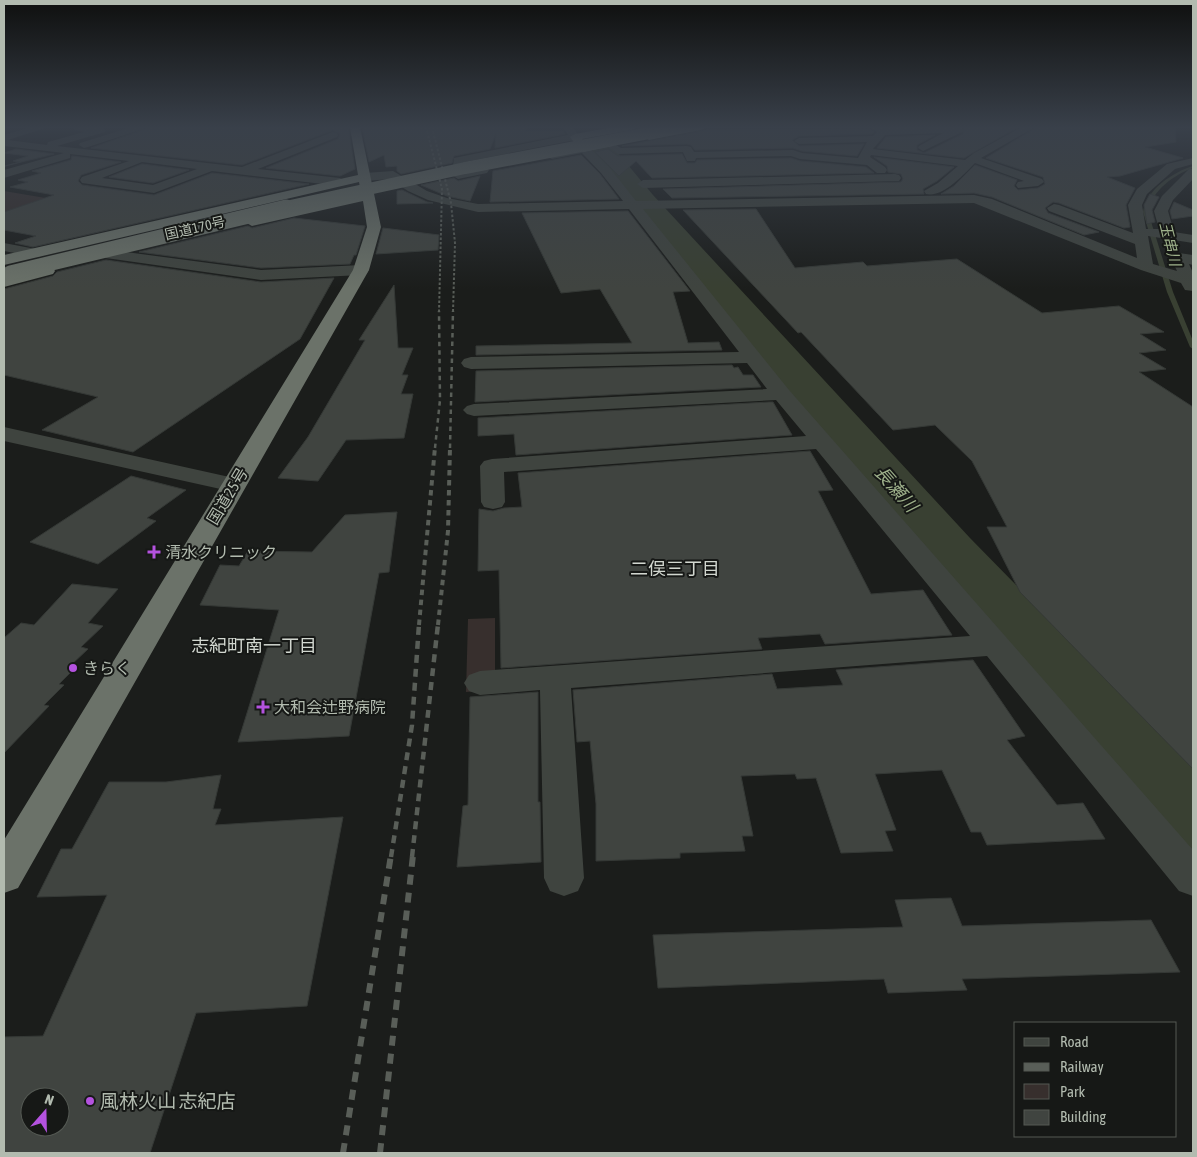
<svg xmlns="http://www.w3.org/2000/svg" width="1197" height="1157" font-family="'Asap Condensed','Noto Sans JP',sans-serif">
  <rect width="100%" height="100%" fill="#1b1d1b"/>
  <!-- green -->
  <path fill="#372f2d" d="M4 191 105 208 33 234 4 229Z
    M495 618V690L466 692 468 619Z"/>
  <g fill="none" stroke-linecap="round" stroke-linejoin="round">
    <!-- stream -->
    <path fill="#394032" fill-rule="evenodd" d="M1193 166V168C1175 174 1151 191 1148 212L1173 292 1193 341V349L1190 347 1167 292 1143 212C1146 190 1173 172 1193 166Z"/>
    <!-- river -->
    <path fill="#394032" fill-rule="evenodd" d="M604 144 613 147 653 195 970 538 1193 766V857L1163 846 633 207 591 152 595 147Z"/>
  </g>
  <!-- building -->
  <path fill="#404440" stroke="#353936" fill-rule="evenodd" d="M151 127H348L355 169 340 176 266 168 338 139 340 134 333 130 242 165 91 148Z
    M362 127H526V131H563L565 134 495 148 496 133 490 149 454 156 452 163 401 174 397 171V166L386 167 384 155 369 162Z
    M964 127H1018L964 158 877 148 886 137 935 135 917 145V150L924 153 963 134Z
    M1037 127H1175L1176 142 1145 147 1183 158 1120 176 1107 177 1135 188 1126 205 1130 227 1124 228 1059 203 1053 202 1045 208 1048 213 1099 232 1084 235 992 197 974 193 941 194 954 186 975 165 1017 180 1014 186 1018 190 1038 188 1045 184 1043 177 986 158Z
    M870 129 874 132 872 134 799 136 792 140 799 146 864 144 857 156 802 151 793 148 695 150 691 145 687 144 622 146 707 130Z
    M16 149 54 154 5 166 20 162 13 161 28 156 4 153Z
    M608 149 618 156 682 154 687 163H695L697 160 791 158 800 161 866 167 874 173 652 178 636 161 619 176 595 152Z
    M581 155 600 174 619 199 490 202 493 171Z
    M72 156 121 162 81 175 78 181 82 185 154 195 212 173 309 184 33 247 15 243 36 236 4 230V212L54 195 10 187 28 182 18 180 41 173 32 171 71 160Z
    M874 157 954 167 937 181 923 189 924 194 672 198 663 189 901 182 903 179 901 174 888 172 887 166Z
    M142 164 189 170 153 183 109 177Z
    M480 176 470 201 447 196 421 185 454 178 458 181Z
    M402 190 427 202 433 203 397 204V191Z
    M1150 194 1159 197 1152 210 1155 222 1147 224 1144 205Z
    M1174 202 1193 210V216L1172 219 1170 211Z
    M756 209 795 268 863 262 867 266 957 259 1042 313 1119 306 1164 332 1140 334 1166 350 1139 353 1166 369 1139 372 1193 407V769L1020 592 987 527H1007L972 461 935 425 893 430 801 332 798 333 683 210Z
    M628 211 690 291 673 292 688 343 719 342 722 350 476 355V346L632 343 600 289 561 293 522 213Z
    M294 218 365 226 356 255H354L350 264 261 268 139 252 248 226 252 228Z
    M383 228 439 235 438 250 376 254Z
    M106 260 261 282 334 278 300 339 133 452 42 430 98 397 4 375V289L53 276 57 272Z
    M394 285 398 348H413L402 375H408L401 394H413L404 438 346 440 318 481 278 478 308 437 365 340H359Z
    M732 365 734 368 738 367 743 375H753L761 387 475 402 476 371Z
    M769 402H773L792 435 516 455 514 434 478 436V418Z
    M810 451 833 490 818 491 871 594 923 590 952 635 825 644 820 634 758 638 762 649 501 668 499 570 478 571 479 509 493 511 504 508 522 507 518 473Z
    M131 476 186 490 147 518 156 521 98 564 30 542Z
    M397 512 389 572 379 573 349 736 238 742 279 610 200 605 220 565 239 566 248 551 312 552 345 515Z
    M72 584 118 589 88 623 103 626 81 647 88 649 70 666 76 667 59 684 64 685 44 705 49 706 4 753V638L21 623 34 625Z
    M973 660 1025 736 1007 740 1057 805 1083 803 1105 839 987 845 981 832H971L942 770 875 774 896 830 885 831 893 851 841 853 816 778 797 779 795 774 741 776 753 836H742L745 851 680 853V858L596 861V804L590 741 577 742 573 690 772 674 777 689 843 685 836 670Z
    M538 692V802H540L541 862 457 867 463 806 468 805 470 697Z
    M221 775 213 809H221L215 825 343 817 307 1006 196 1013 150 1153H4V1037L43 1036 107 895 37 897 61 849H72L109 782H166ZM30 1097H60V1127H30Z
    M951 898 962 926 1151 920 1180 972 962 979 967 990 888 993 884 979 658 988 653 935 903 927 895 900Z"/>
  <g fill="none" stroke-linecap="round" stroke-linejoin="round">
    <!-- street -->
    <path fill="#3f443f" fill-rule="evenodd" d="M31 127H48L8 140 47 145 48 142 84 132 74 130 73 127H102L106 130 105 132 57 146 242 167 333 132 337 133 338 135 337 137 258 169 340 178 346 182 340 186 212 171 154 193 82 183 80 180 82 177 129 161 70 154V158L4 178V170L64 153 4 146V135ZM142 162 197 169 153 185 102 178Z
      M132 127H149L88 147 84 148 79 145 80 143Z
      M563 127H573L580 137 575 140 464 162V170L483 166 489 170 487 173 458 179 452 175 454 158 568 135Z
      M871 127 962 128 963 130 962 132 923 151 918 148 919 146 943 133 885 135 873 149 965 160 974 153 1022 127H1035L981 158 1042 179 1044 182 1038 186 1018 188 1016 185 1018 182 1024 181 975 163C964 174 943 198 926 194L924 191 938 183 958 166 871 155 870 157 885 167 887 170 885 173H877L867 165 800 159 791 156 696 158 695 161H687L683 152 618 154 604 144 609 141 621 148 687 146 691 147 694 152 793 150 802 153 858 158 867 142 799 144 794 141 799 138 873 136 877 132Z
      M584 146 588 147 609 167 636 201 974 195 992 199 1137 258 1135 244 1049 211 1047 208 1054 204 1059 205 1133 233 1128 205 1137 189 1167 164 1193 158V164L1175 169 1147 194 1142 205 1146 229H1159L1154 211 1162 196 1189 169H1193V179L1173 200 1168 211 1174 232 1193 235V243L1148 236 1153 264 1177 271 1171 258 1174 255 1179 253 1193 255V265L1189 264 1193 273V291L1185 290 1181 283 1141 270 974 203 643 209 789 390 1193 850V896L1179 891 987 656 571 688 584 878 578 891 564 896 550 891 544 878 540 690 480 695 469 691 464 683 469 675 480 671 970 636 816 449 504 472 505 502 502 507 493 509 484 507 481 502 480 466 484 461 492 459 806 436 776 400 474 416 467 414 463 410 467 406 474 404 767 389 747 363 471 369 464 367 461 363 464 359 471 357 739 352 629 209 478 212 428 200 408 191 390 179 365 181 359 177 365 173 393 171 427 191 447 198 478 204 623 201 601 173 582 153 552 159 546 156 548 154Z
      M895 174 899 175 901 178 899 181 643 188 637 184 643 180Z
      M4 243 41 250 43 253 41 256 36 257 4 251Z
      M111 250 261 270 361 265 367 267 369 270 367 273 361 275 261 280 106 258 103 255 106 252Z
      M4 427 234 478 242 480 246 485 242 490 234 492 4 441Z"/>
    <!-- highway -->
    <path fill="#6b7269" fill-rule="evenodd" d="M350 127H360L381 227 369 270 18 888 4 893V840L353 270 367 227 363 201 252 226 245 222 252 218 361 193 359 182 4 265V255L358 175Z
      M613 127H637L632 130 582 139 587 145 609 141 614 144 613 146 584 152 580 151 570 137 575 134Z
      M684 127H706L701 130 649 140 644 137 649 134Z
      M47 266 53 268 55 271 53 274 4 287V277Z"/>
    <!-- rail-far4 -->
    <path stroke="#595e58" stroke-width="2" stroke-dasharray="2.5 2" stroke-linecap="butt" d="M426 127 442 189 439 312
      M432 127 451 203 455 243 453 312"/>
    <!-- rail-far3 -->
    <path stroke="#595e58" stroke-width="2.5" stroke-dasharray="4.5 4" stroke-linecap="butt" d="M435 448 440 400 439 311
      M450 448 453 311"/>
    <!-- rail-far2 -->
    <path stroke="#595e58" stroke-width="4" stroke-dasharray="5.5 4.5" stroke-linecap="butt" d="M419 625 435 447
      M438 625 448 531 450 447"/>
    <!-- rail-far1 -->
    <path stroke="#595e58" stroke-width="4.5" stroke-dasharray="8 6" stroke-linecap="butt" d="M391 857 412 725 419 624
      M412 857 438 624"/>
    <!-- rail -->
    <path stroke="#595e58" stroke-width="6" stroke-dasharray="10 8" stroke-linecap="butt" d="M343 1153 391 855
      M380 1153 413 855"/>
    <!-- highway-bridge-far1 -->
    <path stroke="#6b7269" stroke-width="12" d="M281 208 465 168 680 127"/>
    <!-- highway-bridge -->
    <path stroke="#6b7269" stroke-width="15" d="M10 273 286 207"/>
  </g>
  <!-- sky -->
  <linearGradient id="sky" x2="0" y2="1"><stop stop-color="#0f100f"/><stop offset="0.44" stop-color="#39404a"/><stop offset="1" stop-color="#39404a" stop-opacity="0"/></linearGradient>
  <rect width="1197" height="289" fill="url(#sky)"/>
  <!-- markers -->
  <g fill="#b452df" stroke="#161816" stroke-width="2">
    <path d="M151.5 544.5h5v5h5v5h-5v5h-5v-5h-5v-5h5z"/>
    <circle cx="73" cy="668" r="5"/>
    <path d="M260.5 699.5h5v5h5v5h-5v5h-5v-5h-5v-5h5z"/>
    <circle cx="90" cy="1101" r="5"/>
  </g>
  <g text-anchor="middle" stroke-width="4" stroke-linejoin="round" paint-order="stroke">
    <!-- far-street labels -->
    <g font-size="14" fill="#b2bbaf" stroke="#161816">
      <text transform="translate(195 228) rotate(-13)" y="5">国道170号</text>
    </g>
    <!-- far-water labels -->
    <g font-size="15" font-style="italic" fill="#9eb18b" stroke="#161816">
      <text transform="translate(1170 244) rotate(76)" y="5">玉串川</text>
    </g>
    <!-- street labels -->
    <g font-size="16" fill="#b2bbaf" stroke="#161816">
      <text transform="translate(227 496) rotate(-59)" y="6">国道25号</text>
    </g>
    <!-- poi labels -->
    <g font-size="16" fill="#b2bbaf" stroke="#161816" text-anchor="start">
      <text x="165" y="558">清水クリニック</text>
      <text x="83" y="674">きらく</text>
      <text x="274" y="713">大和会辻野病院</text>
    </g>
    <!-- water labels -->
    <g font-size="18" font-style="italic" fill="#9eb18b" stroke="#161816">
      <text transform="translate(896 489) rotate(49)" y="6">長瀬川</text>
    </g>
    <!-- neighbourhood labels -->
    <g font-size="18" fill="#d2d7d0" stroke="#161816">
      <text x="675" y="575">二俣三丁目</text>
      <text x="254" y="652">志紀町南一丁目</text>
    </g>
    <!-- near-poi labels -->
    <g font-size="19" fill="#b2bbaf" stroke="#161816" text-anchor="start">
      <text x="100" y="1108">風林火山 志紀店</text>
    </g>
  </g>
  <!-- border -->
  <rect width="1197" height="1157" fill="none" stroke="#b2bbaf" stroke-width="10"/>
  <!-- legend -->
  <rect x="1014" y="1022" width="162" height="115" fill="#161816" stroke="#545953"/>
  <rect x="1024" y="1038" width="25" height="8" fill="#3f443f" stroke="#545953"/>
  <text x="1060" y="1047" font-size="15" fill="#b2bbaf">Road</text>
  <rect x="1024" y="1063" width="25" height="8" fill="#595e58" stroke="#545953"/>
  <text x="1060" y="1072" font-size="15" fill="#b2bbaf">Railway</text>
  <rect x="1024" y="1084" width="25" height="15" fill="#372f2d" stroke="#545953"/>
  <text x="1060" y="1097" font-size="15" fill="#b2bbaf">Park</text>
  <rect x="1024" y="1110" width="25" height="15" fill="#404440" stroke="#545953"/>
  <text x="1060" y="1122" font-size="15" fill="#b2bbaf">Building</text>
  <!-- north arrow -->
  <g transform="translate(45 1112) rotate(20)"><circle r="24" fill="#161816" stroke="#545953"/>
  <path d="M0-4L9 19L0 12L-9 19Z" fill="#b452df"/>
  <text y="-8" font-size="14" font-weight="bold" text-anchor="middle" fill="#b2bbaf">N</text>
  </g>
</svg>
